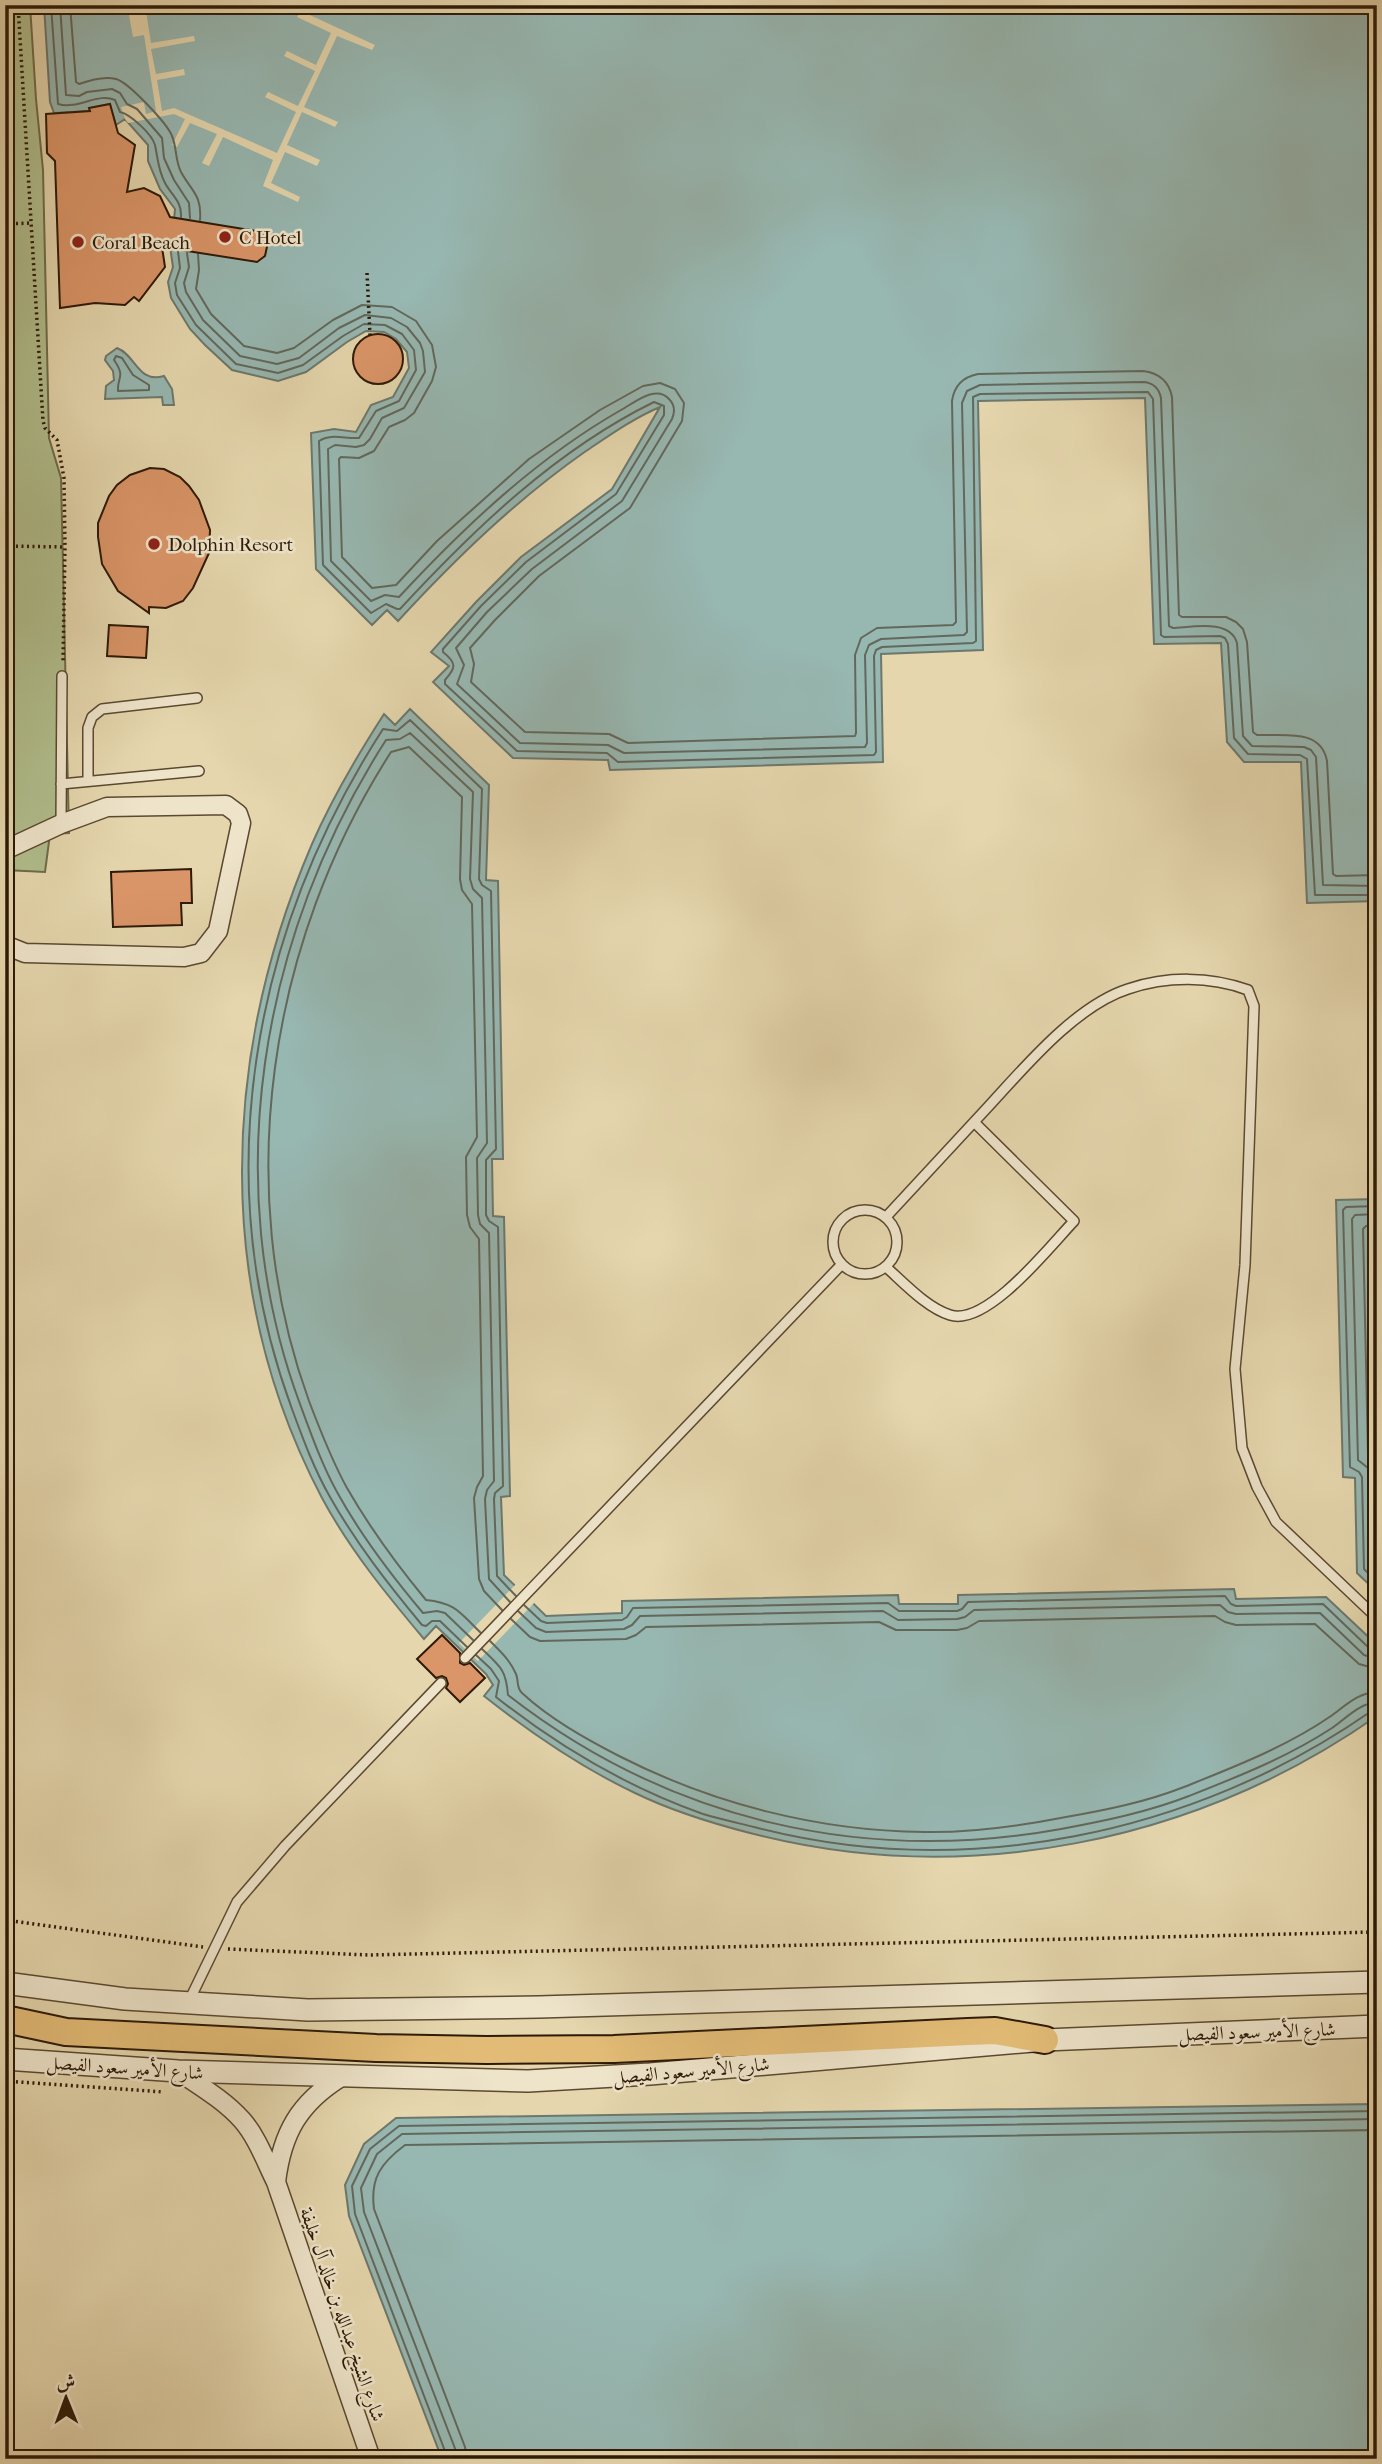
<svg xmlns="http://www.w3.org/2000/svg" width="1382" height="2464" font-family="'IM FELL French Canon',Amiri,serif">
  <rect width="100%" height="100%" fill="#e5d6ad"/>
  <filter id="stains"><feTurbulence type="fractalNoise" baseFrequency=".00286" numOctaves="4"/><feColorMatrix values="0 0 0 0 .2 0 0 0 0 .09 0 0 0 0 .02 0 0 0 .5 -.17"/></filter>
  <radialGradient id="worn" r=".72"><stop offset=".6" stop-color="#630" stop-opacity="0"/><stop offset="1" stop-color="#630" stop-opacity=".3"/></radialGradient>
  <!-- green -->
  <path fill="#b1be8d" stroke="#6f6c4a" stroke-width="2" d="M5 5H30L36 99 43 170 49 438 61 478 69 833 50 834 45 872 5 870Z"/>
  <!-- water -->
  <path fill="#97b7b1" stroke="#6d786d" stroke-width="2" d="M44 5H1377V901L1307 903 1301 762H1244L1227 742 1221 643 1154 644 1145 398 978 401 983 650 881 654 883 762 610 770 608 760 513 758 433 682 449 666 431 652 476 602 521 557 612 489 660 407C634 418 610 435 586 451 516 500 456 558 398 621L387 610 372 625 316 569 311 433 334 429 356 432 371 405 393 397 409 368 407 352 396 339 384 332 366 331 347 342 306 372 278 381 232 370 205 345 190 329 171 298 168 282 173 267 169 240 173 231 175 209 160 189 148 161V145L125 119 116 125 110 104 89 108 90 111 54 113 50 102Z
    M117 348C136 355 138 384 164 376L172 389 174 405H163L162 397 105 399 106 386 114 380 113 371 105 360 106 356Z
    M410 709 489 785 486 880 498 881 503 1159H492L493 1216 504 1217 510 1496 501 1497 504 1575 546 1616 622 1613V1601L898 1595 899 1604H958V1595L1234 1589 1236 1599 1326 1597 1377 1645V1716C1195 1843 966 1889 750 1833 711 1823 672 1811 635 1793 580 1767 532 1734 484 1696L493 1685 486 1674 436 1626 424 1639C387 1595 350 1550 322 1498 213 1291 221 1056 312 844 332 798 357 756 384 714L395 725Z
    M1377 1199V1592L1357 1573 1355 1478 1343 1477 1336 1200Z
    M1377 2104V2459H442L349 2216 345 2185 364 2144 396 2118Z"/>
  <!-- pier -->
  <path fill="#e5d6ad" d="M140 5H145L151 43 194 36 195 41 151 49 156 74 184 69 185 75 157 80 162 111 174 108 277 153 296 112 265 97 268 92 298 106 315 71 284 56 287 51 316 65 331 33 297 17 301 11 375 45 372 50 337 36 304 107 338 122 335 127 302 112 287 145 320 160 317 166 285 152 271 183 300 197 298 202 263 186 273 160 223 137 209 166 202 163 217 134 190 123 177 147 172 145 185 119 174 114 128 123 125 119 121 107 144 102 146 114 156 111 144 35 133 37 129 15 141 13Z
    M517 1583 536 1601 478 1661 459 1643Z"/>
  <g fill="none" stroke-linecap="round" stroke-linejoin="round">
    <!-- shore -->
    <path stroke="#62685c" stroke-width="2" d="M51 5 58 104C78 110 98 92 115 100L120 112C130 114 152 134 155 145 158 159 158 170 165 183 172 196 182 201 181 217
      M60 5 66 95 79 96 87 92 112 89 120 93 127 104 137 109 162 138 164 158 174 180 189 203 190 218
      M70 5 76 82 79 84C90 80 105 76 116 79 128 82 167 123 172 136 177 148 175 160 181 172 192 192 202 195 200 220
      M178 251 180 268 175 283 177 295 196 325 236 364 278 373 303 365 343 336 364 324 385 325 402 334 414 350 416 370 399 401 376 411 359 438C345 439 331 433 319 441L323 565 371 613 386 604 397 609H400C474 529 556 450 654 402L664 406V415L616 494 526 562 481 606 443 649V652C457 663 456 668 445 680V684L517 751 607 753 618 762 874 755 876 752 874 656 876 650 882 647 973 643 976 641 973 397 980 394 1148 392 1153 399 1161 635 1164 637 1220 636 1225 638 1228 644 1234 738 1248 754 1300 755 1307 759 1315 895H1377
      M187 253 189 267 184 283 186 292 203 320 240 356 277 364 299 358 339 328 365 315 391 318 407 327 420 343 423 351 425 372 404 408 382 418 370 439 364 445 356 447 335 445 328 449 331 561 371 601 385 595 399 597C465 526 537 458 621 410 634 403 656 384 669 399 675 405 675 412 672 419L622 501 532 569 487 612 456 648 464 665 457 684 520 743 608 745 624 753 865 747 867 743 865 655 869 645 881 639 964 635 967 632 962 403 967 391 980 385 1144 382C1153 383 1159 388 1161 398L1169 626 1173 628C1193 627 1230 619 1237 643L1243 736 1252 746 1304 747 1311 750 1316 757 1323 885 1377 886
      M198 254 199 270 196 289 211 314 244 346 277 353 294 348 333 320 362 305 392 307 416 321 432 345 436 367 432 381 414 413 405 420 389 427 374 451 359 458 341 457 339 459 342 557 372 588 396 585 437 541 529 459 600 410 643 386 660 383 675 389 684 403 682 421 630 508 539 576 495 620 470 648 474 664 471 682 525 732 609 734 628 743 855 736 856 733 855 655 861 638 877 628 953 625 956 622 952 401C954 386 963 377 978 374L1143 371C1159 373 1169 381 1172 397L1179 615 1182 617H1226L1236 622 1243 629 1247 642 1253 732 1257 735C1283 736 1321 728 1327 761L1333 874 1336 876 1377 875
      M116 356 122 358 133 375 149 385V390L118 391C117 377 126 377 114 360Z
      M1377 1206 1346 1207 1343 1210 1350 1467 1359 1472 1362 1477 1364 1569 1377 1582
      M1377 1214 1355 1215 1352 1219 1358 1460 1368 1468 1371 1476 1372 1564 1377 1570
      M1377 1225 1366 1226 1363 1229 1368 1453 1377 1463
      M524 1605 541 1621 547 1623 622 1620 627 1617 633 1608 888 1603 899 1611H957L962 1609 968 1602 1225 1596 1231 1604 1236 1606 1323 1604 1369 1648 1377 1650
      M518 1611 536 1628 546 1632 624 1629 632 1625 640 1616 883 1611 898 1620 957 1619 965 1617 974 1610 1220 1605 1228 1612 1236 1614 1320 1613 1364 1655 1377 1659
      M511 1619 530 1637 540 1641 626 1639 636 1635 646 1627 879 1622 896 1630H957L967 1628 979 1621 1215 1616 1225 1622 1236 1625 1315 1624 1359 1664 1377 1669
      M481 1633C460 1613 456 1603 426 1600 397 1565 370 1528 347 1488 332 1461 320 1430 309 1401 231 1187 269 942 391 752L409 747 462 797 460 879 462 890 472 904 477 1137 466 1157 467 1215 470 1227 479 1239 483 1476 477 1487 474 1498 479 1579 484 1591 502 1610
      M473 1640 445 1613 437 1611 423 1613C391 1575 361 1536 337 1492 322 1465 311 1434 300 1404 218 1184 260 936 386 740L400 739 410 733 473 792 470 879 473 889 482 898 487 1143 477 1158 478 1215 480 1224 489 1233 494 1481 487 1490 485 1499 489 1579 510 1602
      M490 1641C500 1651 510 1660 516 1674 519 1681 516 1688 522 1693 550 1719 586 1739 619 1756 713 1804 819 1831 924 1832 972 1833 1020 1826 1066 1817 1106 1810 1146 1802 1184 1787 1234 1767 1286 1747 1331 1716 1345 1706 1359 1692 1377 1692
      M467 1647 440 1621H432L426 1626 422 1625C388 1584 356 1543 330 1497 314 1469 303 1439 292 1409 207 1179 252 932 383 729L397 731 410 720 482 789 479 879 482 885 491 891 496 1149 486 1160V1215L489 1221 498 1227 503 1486 495 1493 494 1499 497 1576 516 1596
      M482 1649C501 1667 506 1670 508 1695 668 1820 862 1865 1061 1829 1104 1821 1148 1812 1189 1796 1237 1777 1288 1757 1332 1728 1345 1719 1360 1703 1377 1702
      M476 1655 491 1669 499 1681 496 1697C559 1747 627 1787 703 1814 720 1819 738 1823 754 1827 964 1882 1193 1835 1370 1712L1377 1711
      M448 2459 355 2214 352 2186 370 2149 399 2126 1377 2111
      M457 2459 456 2451 364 2212 361 2188 377 2154 402 2134 1377 2119
      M467 2459 465 2447 374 2209C370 2178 381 2163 405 2145L1377 2130"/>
  </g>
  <!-- building -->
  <path fill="#da9568" stroke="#2d1a07" stroke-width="2" d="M110 104 118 133 135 145 127 192 144 188 160 196 170 217 262 232 268 242 265 256 257 262 162 247 165 267 139 301 134 297 125 305 95 303 60 308 55 161 47 153 46 114 90 111 89 108Z
    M353 359a25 25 0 1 1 50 0a25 25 0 1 1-50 0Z
    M150 468 164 469 180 477 189 486 199 500 210 530 209 553 193 588 183 601 166 608 149 607V613L118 591 102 564 98 537V523L109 496 117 485 130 475Z
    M109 625 148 627 146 658 107 656Z
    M191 869 192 903H181L182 925 113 927 111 872Z
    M442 1635 460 1653V1663L464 1665 470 1663 485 1678 460 1702 446 1688 448 1684 446 1678 442 1676 436 1678 417 1659Z"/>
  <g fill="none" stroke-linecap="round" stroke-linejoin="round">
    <defs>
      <path id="service" d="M88 781V728L92 717 102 709 197 698
        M61 784 199 771
        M61 824 62 676
        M833 1242a32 32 0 1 1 64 0a32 32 0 1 1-64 0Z
        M886 1217C919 1181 953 1145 987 1108 1024 1068 1075 1006 1128 989 1167 976 1210 976 1248 990L1254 1006 1245 1265 1235 1369 1242 1448 1257 1487 1276 1522 1377 1618
        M886 1267C904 1283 927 1308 950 1315 987 1327 1051 1245 1074 1221L974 1122
        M465 1658 842 1264
        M189 2001 237 1902 285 1846 441 1683"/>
      <path id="minor" d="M5 850 61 824 107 807 226 805 238 814 241 823 218 931 201 953 184 957 25 953 5 945
        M178 2071C200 2086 224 2100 242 2120 257 2137 266 2162 276 2182L371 2459
        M276 2182C282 2133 299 2103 341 2077"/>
      <path id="tertiary" d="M5 1983 125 1999 308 2010 539 2007 1377 1982
        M5 2059 178 2071 528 2081 650 2074 1045 2040 1377 2026"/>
      <path id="primary" d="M5 2019 66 2032 376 2048 487 2050 614 2049 968 2032 995 2031 1045 2040"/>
    </defs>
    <!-- service casing -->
    <use href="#service" stroke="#5b4930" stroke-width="12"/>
    <!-- minor casing -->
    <use href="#minor" stroke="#5b4930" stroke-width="21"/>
    <!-- tertiary casing -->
    <use href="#tertiary" stroke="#5b4930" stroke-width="24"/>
    <!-- primary casing -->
    <use href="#primary" stroke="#2d1a07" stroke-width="30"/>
    <!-- path -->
    <path stroke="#2d1a07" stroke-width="3.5" stroke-dasharray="2 3.5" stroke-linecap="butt" d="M18 5 43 421 45 428 57 440 64 478 65 547 63 663
      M5 224 32 223
      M367 273 370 335
      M5 546 65 547
      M5 1920 203 1947
      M228 1949 369 1955 1377 1932
      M5 2081 164 2092"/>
    <!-- service -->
    <use href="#service" stroke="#eee4ca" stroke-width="9"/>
    <!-- minor -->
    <use href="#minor" stroke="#eee4ca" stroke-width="18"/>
    <!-- tertiary -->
    <use href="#tertiary" stroke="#eee4ca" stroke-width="21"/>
    <!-- primary -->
    <use href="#primary" stroke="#e2bb76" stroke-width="26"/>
  </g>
  <!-- markers -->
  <g fill="#8f2418" stroke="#eee4ca" stroke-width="2.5">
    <circle cx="225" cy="237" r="7"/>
    <circle cx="78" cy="242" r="7"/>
    <circle cx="154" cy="544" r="7"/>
  </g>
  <g text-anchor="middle" stroke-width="5" stroke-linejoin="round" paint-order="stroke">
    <!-- poi labels -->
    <g font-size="19" fill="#2d1a07" stroke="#eee4ca" text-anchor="start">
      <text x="239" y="244">C Hotel</text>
      <text x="92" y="249">Coral Beach</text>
      <text x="168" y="551">Dolphin Resort</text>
    </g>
    <!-- street labels -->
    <g font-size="19" fill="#2d1a07" stroke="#eee4ca">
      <text transform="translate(1257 2031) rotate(-2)" y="7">شارع الأمير سعود الفيصل</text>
      <text transform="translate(125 2067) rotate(4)" y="7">شارع الأمير سعود الفيصل</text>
      <text transform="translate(691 2070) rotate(-5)" y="7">شارع الأمير سعود الفيصل</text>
      <text transform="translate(343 2314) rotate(71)" y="7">شارع الشيخ عبدالله بن خالد آل خليفة</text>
    </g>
  </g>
  <!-- margin -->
  <rect width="1382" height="2464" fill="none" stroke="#e5d6ad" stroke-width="28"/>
  <rect x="7" y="7" width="1368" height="2450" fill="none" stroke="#2d1a07" stroke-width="3.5"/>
  <rect x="14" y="14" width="1354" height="2436" fill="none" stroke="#2d1a07" stroke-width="2"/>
  <!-- north arrow -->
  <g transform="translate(66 2398) rotate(359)" stroke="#eee4ca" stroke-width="5" paint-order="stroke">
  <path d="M0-5L12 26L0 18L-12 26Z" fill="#2d1a07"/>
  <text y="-10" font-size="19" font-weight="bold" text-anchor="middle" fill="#2d1a07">ش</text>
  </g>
  <rect width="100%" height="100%" filter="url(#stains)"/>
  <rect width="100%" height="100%" fill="url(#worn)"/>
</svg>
